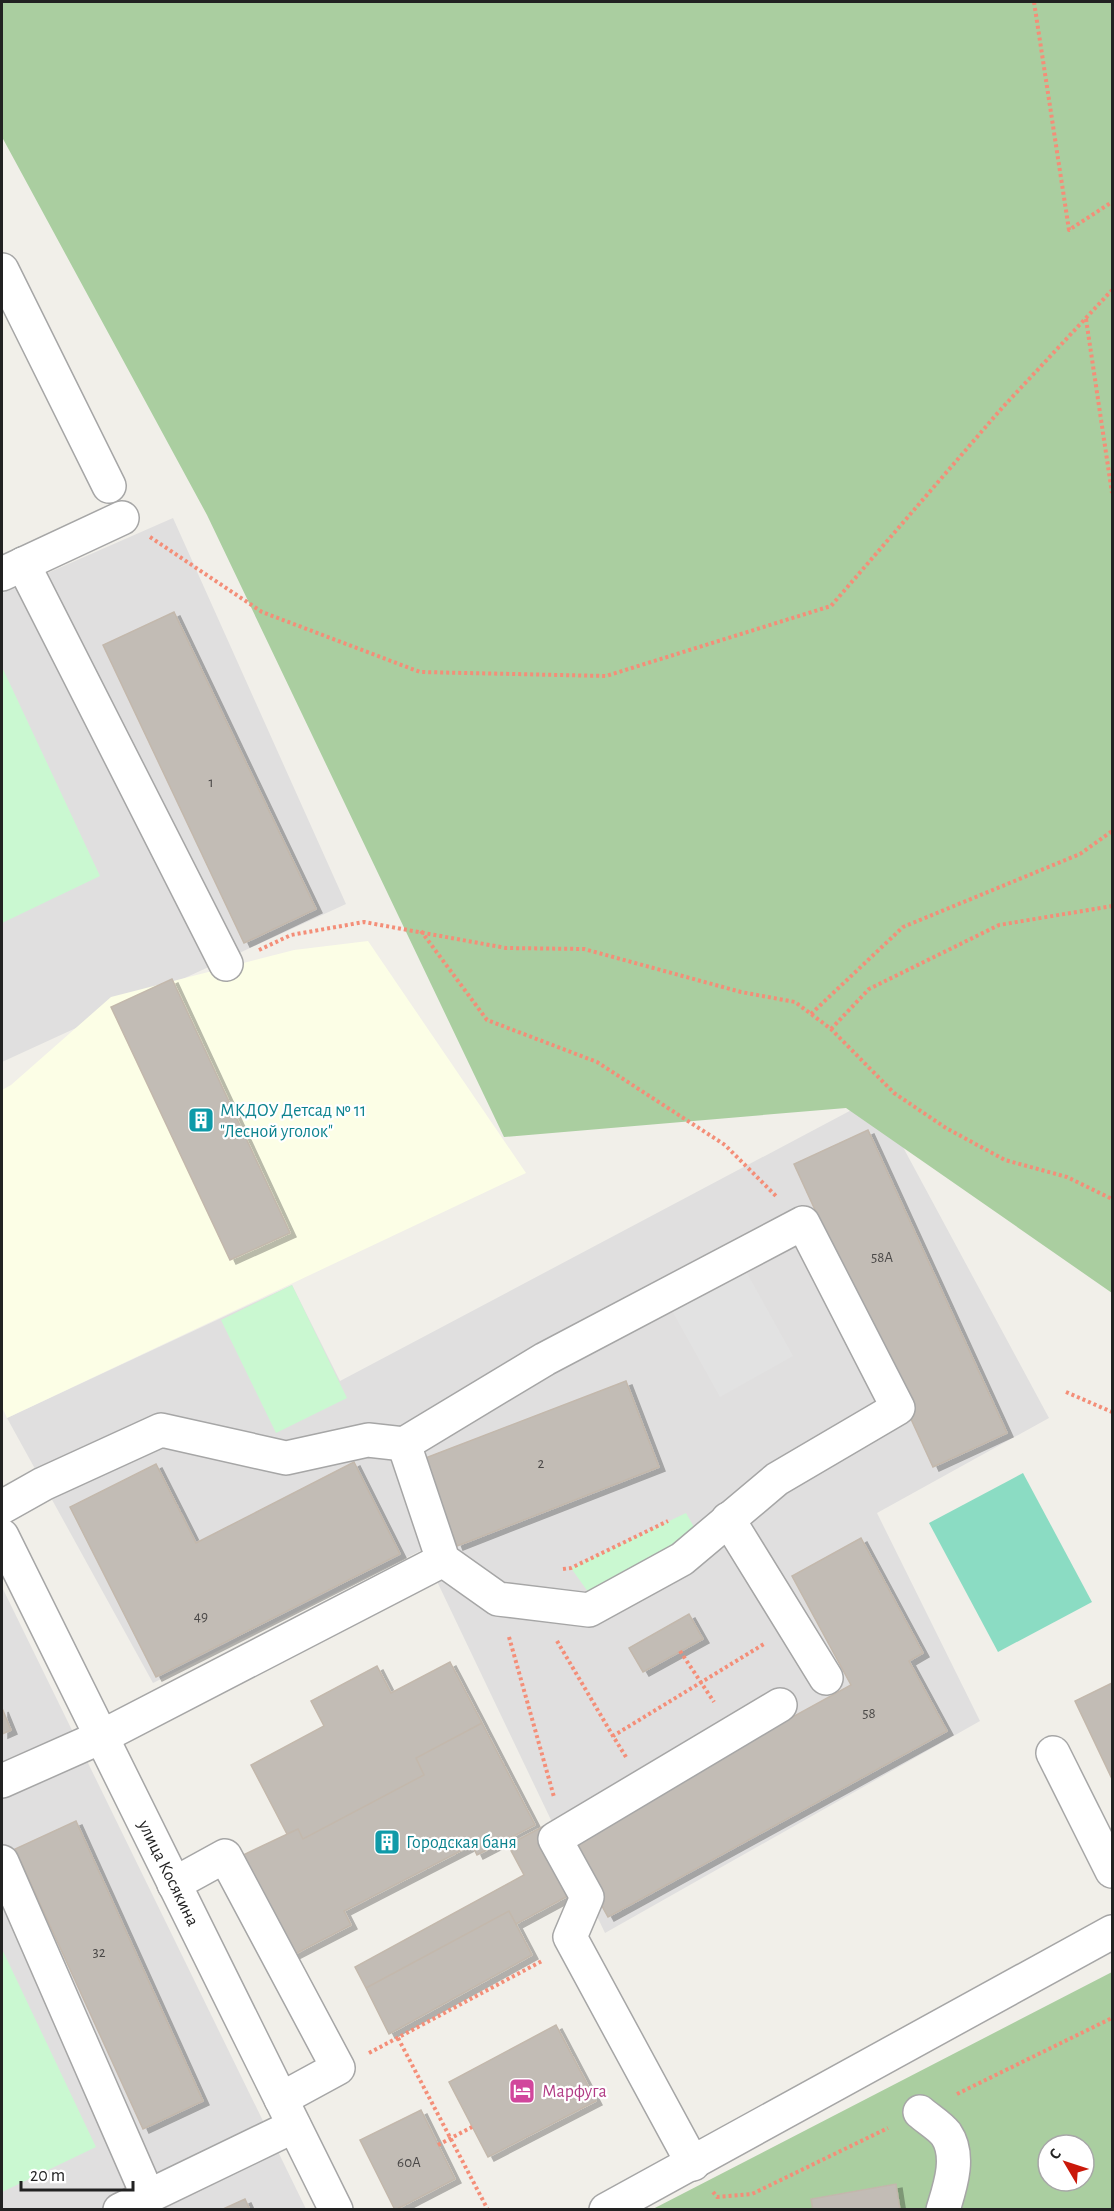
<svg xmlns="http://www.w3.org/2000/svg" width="1114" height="2211" font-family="'Alegreya Sans',sans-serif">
  <defs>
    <filter id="shadow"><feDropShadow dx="6" dy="4" stdDeviation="0" flood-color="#0004"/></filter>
  </defs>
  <rect width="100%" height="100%" fill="#f1efe9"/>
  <!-- residential -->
  <path fill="#e0dfdf" d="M173 518 346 904 2 1062V593Z
    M876 1097 1049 1418 877 1513 980 1721 605 1933 422 1550 153 1683 7 1418 292 1285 340 1381Z
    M2 1587 306 2209H2Z"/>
  <!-- education -->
  <path fill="#fcfee6" d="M368 941 526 1173 7 1418 2 1407V1090L11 1085 111 997 294 950Z"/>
  <!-- forest -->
  <path fill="#aacea0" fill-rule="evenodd" d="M2 2H1112V1293L846 1108 504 1137 207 515 2 137Z
    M1112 1972V2209L651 2210ZM1048 2145H1084V2181H1048Z"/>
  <!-- park -->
  <path fill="#caf8d1" d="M2 667 100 876 2 923Z
    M292 1285 347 1398 276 1433 221 1320Z
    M686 1513 699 1536 596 1603 571 1568Z
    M2 1949 96 2147 2 2192Z"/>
  <!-- pitch -->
  <path fill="#8bdcc3" d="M1023 1473 1092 1602 998 1652 929 1523Z"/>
  <!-- parking -->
  <path fill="#e2e2e2" d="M743 1266 793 1356 720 1397 670 1307Z"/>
  <!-- building -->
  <path fill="#c2bcb5" stroke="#c3b8ac" stroke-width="1.5" filter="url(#shadow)" d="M174 612 316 909 244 943 103 645Z
    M172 979 290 1233 230 1260 111 1007Z
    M868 1130 1007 1433 933 1467 794 1164Z
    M626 1381 659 1467 457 1546 423 1459Z
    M354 1462 400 1554 156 1677 70 1507 156 1464 196 1543Z
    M861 1538 923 1653 909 1661 947 1731 608 1917 566 1841 851 1685 792 1576Z
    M689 1614 703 1639 643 1672 629 1648Z
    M450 1662 482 1723 416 1758 424 1775 303 1839 298 1829 287 1834 251 1765 324 1726 311 1701 377 1666 391 1693Z
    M1112 1683V1779L1075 1701Z
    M2 1708 11 1730 2 1734Z
    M482 1723 535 1825 477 1855 472 1845 344 1911 351 1925 291 1956 241 1856 298 1829 303 1839 424 1775 416 1758Z
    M76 1821 203 2101 143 2129 15 1849Z
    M544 1826 579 1890 516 1924 509 1911 366 1988 355 1967 524 1875 508 1845Z
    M509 1911 532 1955 389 2034 366 1988Z
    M556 2025 596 2101 488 2157 449 2082Z
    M421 2110 455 2179 395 2210 360 2140Z
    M896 2184 900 2210H813L811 2199Z
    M245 2199 250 2210H221Z"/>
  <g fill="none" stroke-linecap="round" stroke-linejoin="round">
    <defs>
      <g id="minor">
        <path d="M2 270 109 486"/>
        <path d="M23 564 226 964"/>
        <path d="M2 574 122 518"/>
        <path d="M2 1507 43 1484 161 1430 286 1458 368 1440 404 1444"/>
        <path d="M728 1519 826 1678"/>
        <path id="s1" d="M2 1536 336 2210"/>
        <path d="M1053 1753 1112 1871"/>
        <path d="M2 1781 101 1737 443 1560 498 1599 589 1610 682 1559 777 1479 898 1408 803 1223 545 1359 404 1444 443 1560"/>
        <path d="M2 1862 148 2196"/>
        <path d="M174 1884 225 1856 338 2068 281 2099"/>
        <path d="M920 2112C928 2119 940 2126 946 2134 961 2156 950 2187 943 2210"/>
        <path d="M693 2164 570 1937 587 1897 555 1839 780 1705"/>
        <path d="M120 2210 294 2126"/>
        <path d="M606 2210 1112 1932"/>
      </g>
    </defs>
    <!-- minor casing -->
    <use href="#minor" stroke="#a6a6a6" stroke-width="36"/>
    <!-- path -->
    <path stroke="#f48e78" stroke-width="4" stroke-dasharray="3 3" stroke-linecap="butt" d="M1034 2 1069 230 1112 202
      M1086 319 1112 493
      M150 537 262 612 420 672 606 676 831 606 1002 408 1112 290
      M421 931 487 1020 597 1062 725 1145 777 1197
      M259 950 291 935 364 922 506 948 584 949 741 992 795 1002 831 1029 894 1093 946 1128 1005 1160 1067 1177 1112 1199
      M811 1014 903 927 1080 854 1112 831
      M831 1029 869 989 999 925 1112 906
      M1066 1392 1112 1412
      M563 1569 571 1568 668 1521
      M509 1637 554 1797
      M557 1641 613 1736
      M680 1651 714 1702
      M626 1757 613 1736 764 1644
      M398 2038 488 2210
      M369 2053 542 1961
      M957 2094 1112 2018
      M438 2145 472 2127
      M713 2192 717 2197 752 2194 888 2128"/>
    <!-- minor -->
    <use href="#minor" stroke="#fff" stroke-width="33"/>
  </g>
  <!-- icons -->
  <defs>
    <symbol id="building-square" viewBox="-11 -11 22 22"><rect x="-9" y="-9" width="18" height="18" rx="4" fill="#0f9aa8" stroke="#fff"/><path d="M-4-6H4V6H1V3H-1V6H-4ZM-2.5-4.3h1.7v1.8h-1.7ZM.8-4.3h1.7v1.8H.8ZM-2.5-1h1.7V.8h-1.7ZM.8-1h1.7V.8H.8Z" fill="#fff"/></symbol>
    <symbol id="hotel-square" viewBox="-11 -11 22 22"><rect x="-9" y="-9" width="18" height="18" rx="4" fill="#d1479c" stroke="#fff"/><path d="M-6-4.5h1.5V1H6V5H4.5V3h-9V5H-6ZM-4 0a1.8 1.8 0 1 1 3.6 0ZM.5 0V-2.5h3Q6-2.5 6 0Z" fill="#fff"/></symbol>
  </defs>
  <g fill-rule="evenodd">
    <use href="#building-square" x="186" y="1105" width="30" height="30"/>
    <use href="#building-square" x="372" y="1827" width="30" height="30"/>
    <use href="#hotel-square" x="507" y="2076" width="30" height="30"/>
  </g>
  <g text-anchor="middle" stroke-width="4.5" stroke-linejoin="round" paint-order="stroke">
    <!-- number labels -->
    <g font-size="15" fill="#4a4847">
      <text x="211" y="787">1</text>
      <text x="882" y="1262">58А</text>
      <text x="541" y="1468">2</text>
      <text x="201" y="1621">49</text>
      <text x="869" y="1718">58</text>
      <text x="99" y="1957">32</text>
      <text x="409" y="2167">60А</text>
    </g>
    <!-- culture labels -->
    <g font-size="18" fill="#0d838f" stroke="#fff" text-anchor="start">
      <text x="220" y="1116">МКДОУ Детсад № 11<tspan x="220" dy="21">"Лесной уголок"</tspan></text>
      <text x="406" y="1848">Городская баня</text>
    </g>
    <!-- street labels -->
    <g font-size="18" fill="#222" stroke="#fff">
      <text dy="6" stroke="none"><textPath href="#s1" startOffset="376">улица Косякина</textPath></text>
    </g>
    <!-- hotel labels -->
    <g font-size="18" fill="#b23c85" stroke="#fff" text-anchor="start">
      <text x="542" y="2097">Марфуга</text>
    </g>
  </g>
  <!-- border -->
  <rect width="1114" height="2211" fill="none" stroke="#222222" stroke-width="6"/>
  <!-- north arrow -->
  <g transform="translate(1066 2163) rotate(309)"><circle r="28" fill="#ffffff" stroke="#a7a7a7" stroke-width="1.5"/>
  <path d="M0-4.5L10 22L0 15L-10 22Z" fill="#ca180a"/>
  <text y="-9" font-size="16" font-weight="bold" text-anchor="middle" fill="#222222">С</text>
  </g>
  <!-- scale -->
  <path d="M21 2181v9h112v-9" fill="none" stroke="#222222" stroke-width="3"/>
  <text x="30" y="2181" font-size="18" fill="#222222" stroke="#ffffff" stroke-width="4.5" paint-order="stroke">20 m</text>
</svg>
